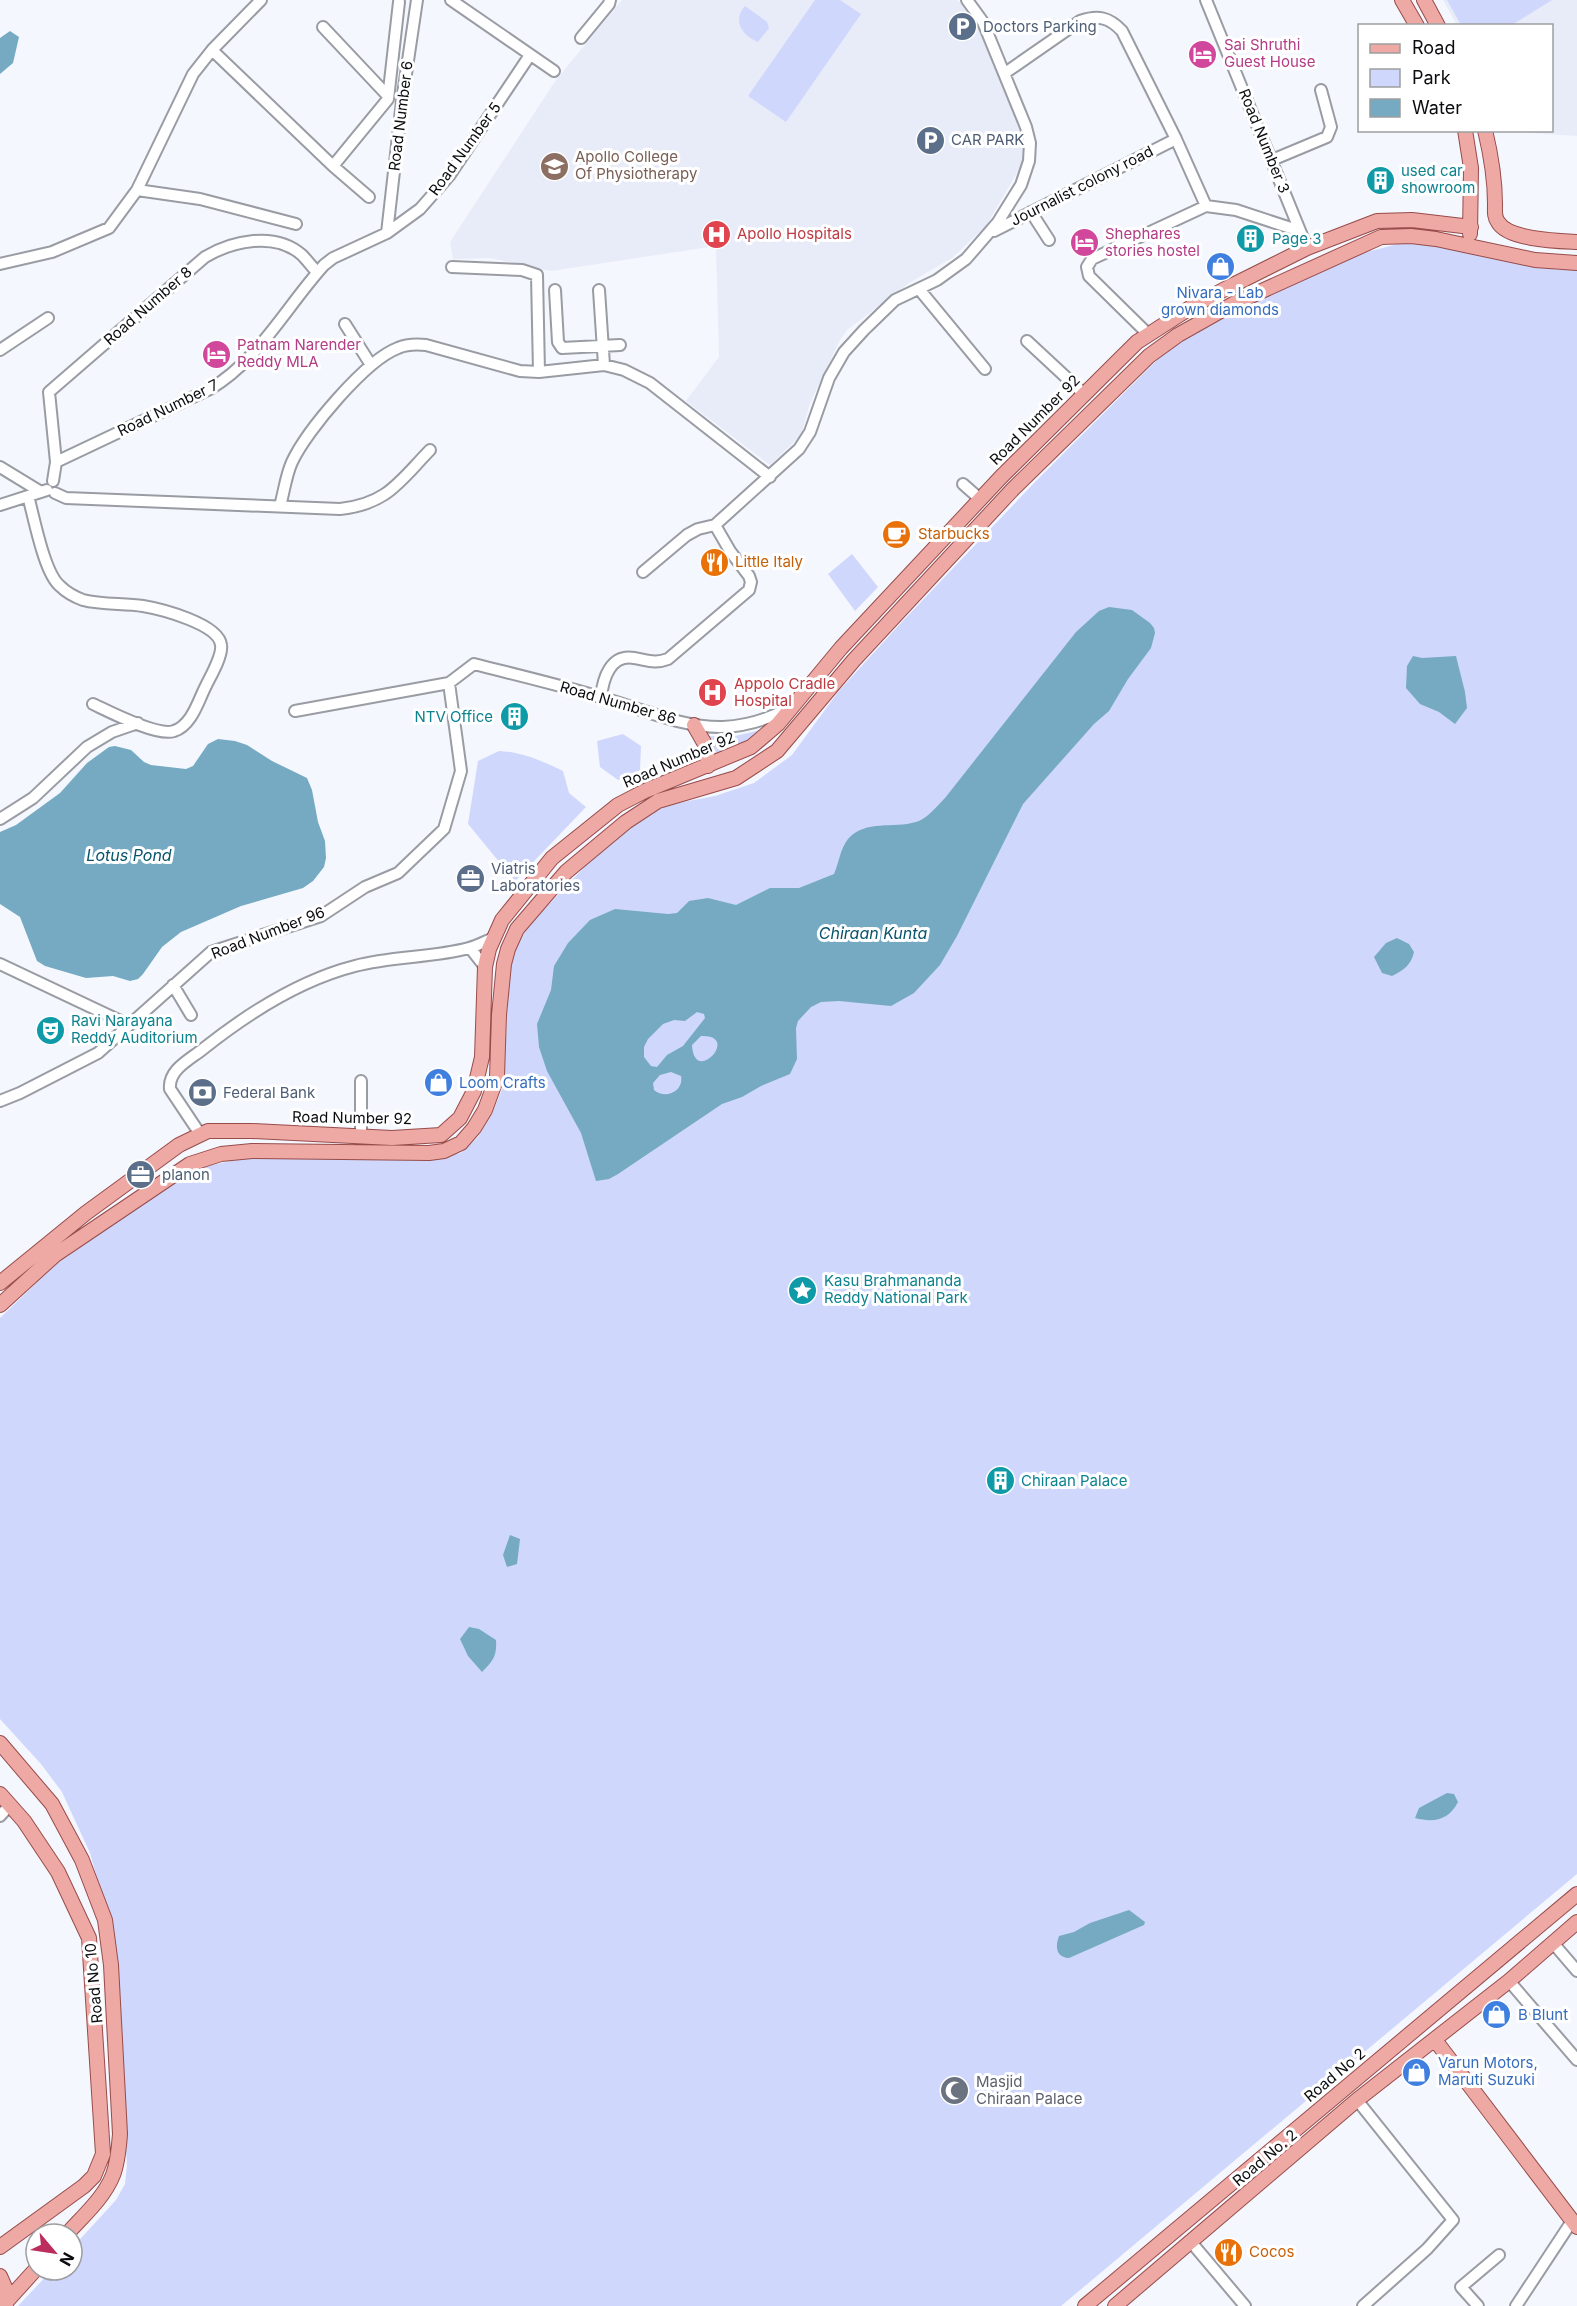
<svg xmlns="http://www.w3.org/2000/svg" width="1577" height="2306" font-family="Inter,sans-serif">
  <rect width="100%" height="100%" fill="#f5f7fe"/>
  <!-- built -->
  <path fill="#e8ebf8" d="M622 0H957L971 11 985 31 1024 136 1023 162 986 226 952 258 909 283 847 330 840 340 810 403 801 435 770 465 686 401 719 357 716 246 551 271 490 258 453 259 450 242 556 80Z
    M1443 0H1577V136L1503 131 1552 130V26L1457 25Z"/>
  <!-- green -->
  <path fill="#cfd7fc" d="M815 0H840L861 14 786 122 748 96Z
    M1447 0H1552L1512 25H1461Z
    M745 6 767 22 769 28 758 42C742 35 732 21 745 6Z
    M1406 242 1431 244 1558 270 1577 269V1874L1061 2306H18L52 2270H72V2248L116 2200 125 2184 127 2165 111 1928 90 1853 62 1792 41 1764 0 1719V1318L55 1265 193 1169 245 1158 442 1157 461 1153 478 1137 492 1114 504 1084 509 970 517 944 531 923 596 855 629 829 667 805 715 796 754 783 792 755 838 692 899 625 1036 481 1173 344 1253 303 1355 255Z
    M852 554 878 587 855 611 828 574Z
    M765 729 751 740 714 756 708 736 731 737Z
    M623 734 641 746 640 770 618 780 600 767 597 741Z
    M499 751C523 752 542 761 563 771L569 793 586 807 515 881 468 824 478 761Z"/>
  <!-- water -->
  <path fill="#75aac2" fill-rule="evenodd" d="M10 31 19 37 13 63 0 74V38Z
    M1109 607 1132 610 1150 623 1154 628 1155 633 1151 648 1128 679 1109 711 1094 724 1023 804 957 936 940 965 914 993 891 1006 839 1001 821 1002 811 1007 798 1021 796 1028 797 1059 790 1074 761 1086 742 1097 722 1104 618 1174 609 1179 596 1181 581 1133 547 1071 539 1047 537 1024 551 990 554 966 568 943 590 920 615 909 668 914 677 913 689 901 708 898 736 905 770 888H799L834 874C839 863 840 849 848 839 866 819 893 829 916 822 927 819 936 807 945 798L1076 632 1099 611ZM697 1012 704 1014 705 1018 683 1046 667 1055 657 1067 651 1066 644 1057V1047L648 1039 663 1024 674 1020 685 1021ZM701 1036C742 1034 694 1087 692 1045ZM671 1072 681 1076C684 1091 666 1100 654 1090L653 1083 660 1075Z
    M1413 656 1422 658 1456 656 1465 692 1467 708 1455 724 1439 712 1420 704 1406 688 1407 666Z
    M218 739 235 741 247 745 272 761 307 778 312 790 318 822 325 841 326 858 324 867 313 881 303 888 241 906 181 932 162 947 143 974 138 979 130 981 113 976 86 978 45 966 37 961 20 917 0 904V832L16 825 60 793 87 763 109 747 115 746 131 750 144 762 151 765 186 769 193 766 208 744Z
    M1397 938 1409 944 1414 952C1411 965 1404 970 1392 976L1382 973 1374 957 1386 943Z
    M510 1535 520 1539 517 1564 507 1567 503 1555Z
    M469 1627 479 1629 496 1640C497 1656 493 1661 482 1672L468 1656 460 1639Z
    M1447 1793 1454 1794 1458 1802C1449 1820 1434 1823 1415 1818L1419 1808Z
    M1129 1910 1145 1922 1144 1925 1069 1958C1056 1957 1055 1947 1059 1936L1074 1932 1090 1923Z"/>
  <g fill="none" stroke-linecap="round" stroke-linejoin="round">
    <defs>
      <path id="minor" d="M451 0 554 71
        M1206 0 1307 248
        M323 27 388 96
        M581 38 609 4 610 0
        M212 50 333 166 388 99 399 2
        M1005 73 1080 21C1098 15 1109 17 1122 31L1176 139 1206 206
        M1272 160 1327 137 1331 127 1321 90
        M333 166 369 197
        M137 190 200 199 296 224
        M1031 212 1049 240
        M994 231 1176 139
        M387 233 402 101 417 0
        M0 264 52 252 109 228 137 190 193 74 212 50 261 0
        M452 267 522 270 537 275 539 372
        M919 289 985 369
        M555 290 558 342 562 348 620 345
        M599 290 604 365
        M345 324 371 365
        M1148 334 1089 276 1087 267 1092 259 1206 206 1236 210 1300 231
        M1027 341 1084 394
        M0 350 48 318
        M56 462 49 392 205 257C232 241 275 231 302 255 307 260 312 267 317 272
        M0 467 41 492
        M53 481 56 462 210 389C259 360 286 307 324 265L333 258 387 233 420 209 449 176 530 55
        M963 484 980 499
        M55 493 66 498 340 509C387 504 399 482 430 450
        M28 496C34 517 44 573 60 586 66 592 75 597 83 600 102 605 124 603 143 606 161 609 219 624 221 645 223 657 208 680 203 692 197 705 190 726 174 731 158 737 110 712 93 704
        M0 505 47 490
        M280 506C284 492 286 475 292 462 307 430 366 360 398 348 407 344 416 344 426 345L520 371 539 372 604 365 624 370 650 383 770 477
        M643 572 687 535 698 529 715 525
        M601 697C603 679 610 654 634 658 647 660 655 664 668 659L749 590 751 582 749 576 730 551 715 525 799 449 810 432 829 378 844 352 864 330 895 300 937 280 966 259 998 222 1021 185 1029 161 1030 143 1026 127 983 22 967 0
        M295 711 449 683 474 664C517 675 560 685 603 698 642 709 683 728 723 727 746 726 769 719 789 708
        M0 819 33 798 87 747 112 732 138 723
        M470 948 485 967
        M0 964 129 1025
        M173 985 191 1015
        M361 1081V1137
        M0 1101 20 1093 98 1053 211 952 321 916 365 887 398 873 444 829 461 771 449 683
        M200 1134 170 1089C168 1070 189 1060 203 1049 247 1014 300 980 355 966 392 956 432 958 469 948 477 946 486 941 494 938
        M0 1816 10 1805
        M1553 1943 1577 1971
        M1509 1981 1577 2060
        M1357 2100 1453 2220 1427 2249 1363 2306
        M1191 2242 1245 2306
        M1478 2306 1461 2287 1499 2255
        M1516 2306 1572 2221"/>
      <path id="major" d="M1402 0 1417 26
        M1424 0 1438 26
        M1465 130 1471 168 1470 234
        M1485 130C1491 155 1495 178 1495 204 1495 210 1494 217 1498 222 1508 240 1558 241 1577 242
        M694 725 706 746 708 766
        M0 1283 86 1213 179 1145 208 1131H252L392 1138 441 1135 460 1118 474 1091 482 1057 485 967 489 949 502 920 552 858 618 805 645 791 751 747 778 724 841 648 1001 477 1137 342 1193 306 1227 288 1307 248 1377 221 1412 220 1471 227
        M0 1305 55 1255 190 1164 221 1154 252 1151 429 1153 444 1151 461 1143 474 1128 485 1110 497 1077 499 1015 504 964 508 949 517 929 566 872 626 822 658 801 736 778 777 751 854 660 1013 489 1149 356 1178 335 1233 304 1381 237 1411 236 1436 239 1535 260 1577 263
        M0 1743 52 1804 82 1860 105 1920 111 1965 120 2134C119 2147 118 2162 113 2175 104 2198 83 2216 67 2234
        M0 1794 24 1821 58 1872 89 1938 103 2154 94 2176 84 2186 0 2247
        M1435 2040 1577 2227
        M0 2276 7 2292 6 2305
        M7 2301 36 2269
        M1085 2306 1577 1894
        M1115 2306 1357 2100 1509 1981 1577 1922"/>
    </defs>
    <!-- minor casing -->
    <use href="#minor" stroke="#9a9ca4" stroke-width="14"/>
    <!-- major casing -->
    <use href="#major" stroke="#974c4a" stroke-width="16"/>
    <!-- minor -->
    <use href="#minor" stroke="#fff" stroke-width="10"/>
    <!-- major -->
    <use href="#major" stroke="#eea9a5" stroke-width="14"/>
  </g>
  <!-- icons -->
  <defs>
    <symbol id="parking-disc" viewBox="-11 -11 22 22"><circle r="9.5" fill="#5c6f8a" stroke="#fff"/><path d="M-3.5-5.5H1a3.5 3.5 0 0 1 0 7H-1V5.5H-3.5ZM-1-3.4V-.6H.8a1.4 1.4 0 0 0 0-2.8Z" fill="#fff"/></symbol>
    <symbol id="hotel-disc" viewBox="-11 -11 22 22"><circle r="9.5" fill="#d1479c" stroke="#fff"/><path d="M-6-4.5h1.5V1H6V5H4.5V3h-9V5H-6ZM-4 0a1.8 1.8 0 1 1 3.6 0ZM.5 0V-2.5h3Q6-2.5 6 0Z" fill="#fff"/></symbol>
    <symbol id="university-disc" viewBox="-11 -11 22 22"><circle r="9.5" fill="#8d6e63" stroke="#fff"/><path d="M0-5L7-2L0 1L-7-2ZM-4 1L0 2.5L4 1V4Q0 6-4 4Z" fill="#fff"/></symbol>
    <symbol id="building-disc" viewBox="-11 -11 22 22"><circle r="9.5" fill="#0f9aa8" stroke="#fff"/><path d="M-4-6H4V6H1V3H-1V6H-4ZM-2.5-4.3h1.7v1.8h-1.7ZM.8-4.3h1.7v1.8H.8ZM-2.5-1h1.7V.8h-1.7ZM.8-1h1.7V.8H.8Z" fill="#fff"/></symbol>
    <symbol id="hospital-disc" viewBox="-11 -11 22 22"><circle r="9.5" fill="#e0444e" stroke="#fff"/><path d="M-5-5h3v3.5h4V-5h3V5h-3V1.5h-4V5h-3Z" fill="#fff"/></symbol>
    <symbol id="shop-disc" viewBox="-11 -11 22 22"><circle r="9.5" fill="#3f7fe0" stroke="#fff"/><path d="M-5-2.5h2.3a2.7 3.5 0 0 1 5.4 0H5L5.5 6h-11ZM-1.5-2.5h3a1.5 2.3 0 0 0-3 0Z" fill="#fff"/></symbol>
    <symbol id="cafe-disc" viewBox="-11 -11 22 22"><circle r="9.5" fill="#e8710a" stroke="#fff"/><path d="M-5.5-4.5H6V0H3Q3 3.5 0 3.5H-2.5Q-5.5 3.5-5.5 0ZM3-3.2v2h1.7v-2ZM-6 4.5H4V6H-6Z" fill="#fff"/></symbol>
    <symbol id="restaurant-disc" viewBox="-11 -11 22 22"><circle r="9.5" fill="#e8710a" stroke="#fff"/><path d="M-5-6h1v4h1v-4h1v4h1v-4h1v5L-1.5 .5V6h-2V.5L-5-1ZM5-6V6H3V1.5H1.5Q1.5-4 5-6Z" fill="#fff"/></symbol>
    <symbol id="office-disc" viewBox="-11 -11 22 22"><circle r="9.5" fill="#5c6f8a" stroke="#fff"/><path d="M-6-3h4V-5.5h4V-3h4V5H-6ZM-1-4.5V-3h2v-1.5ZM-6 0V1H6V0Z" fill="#fff"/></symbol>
    <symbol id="theatre-disc" viewBox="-11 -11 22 22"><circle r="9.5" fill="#0f9aa8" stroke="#fff"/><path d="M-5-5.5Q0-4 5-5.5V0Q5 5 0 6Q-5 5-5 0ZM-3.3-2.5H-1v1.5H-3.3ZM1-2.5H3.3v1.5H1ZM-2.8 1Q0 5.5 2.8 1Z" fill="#fff"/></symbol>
    <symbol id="bank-disc" viewBox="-11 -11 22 22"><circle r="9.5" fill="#5c6f8a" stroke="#fff"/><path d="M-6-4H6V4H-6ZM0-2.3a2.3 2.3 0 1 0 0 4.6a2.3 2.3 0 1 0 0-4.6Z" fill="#fff"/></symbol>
    <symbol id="sight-disc" viewBox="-11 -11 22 22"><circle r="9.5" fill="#0f9aa8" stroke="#fff"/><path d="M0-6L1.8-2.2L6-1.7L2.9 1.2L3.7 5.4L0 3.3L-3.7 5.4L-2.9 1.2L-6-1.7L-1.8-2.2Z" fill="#fff"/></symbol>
    <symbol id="mosque-disc" viewBox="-11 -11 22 22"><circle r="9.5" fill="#6b7280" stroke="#fff"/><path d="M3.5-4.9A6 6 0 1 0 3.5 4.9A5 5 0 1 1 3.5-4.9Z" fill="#fff"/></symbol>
  </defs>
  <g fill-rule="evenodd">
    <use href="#parking-disc" x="946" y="10" width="33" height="33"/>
    <use href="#hotel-disc" x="1186" y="38" width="33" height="33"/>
    <use href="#parking-disc" x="914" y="124" width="33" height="33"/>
    <use href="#university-disc" x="538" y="150" width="33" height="33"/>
    <use href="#building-disc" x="1364" y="164" width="33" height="33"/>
    <use href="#hospital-disc" x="700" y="218" width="33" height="33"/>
    <use href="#building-disc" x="1234" y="222" width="33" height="33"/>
    <use href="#hotel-disc" x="1068" y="226" width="33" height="33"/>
    <use href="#shop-disc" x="1204" y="250" width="33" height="33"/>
    <use href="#hotel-disc" x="200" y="338" width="33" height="33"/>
    <use href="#cafe-disc" x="880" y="518" width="33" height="33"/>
    <use href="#restaurant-disc" x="698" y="546" width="33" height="33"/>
    <use href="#hospital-disc" x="696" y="676" width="33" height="33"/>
    <use href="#building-disc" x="498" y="700" width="33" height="33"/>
    <use href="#office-disc" x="454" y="862" width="33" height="33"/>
    <use href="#theatre-disc" x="34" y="1014" width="33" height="33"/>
    <use href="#shop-disc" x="422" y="1066" width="33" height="33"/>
    <use href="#bank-disc" x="186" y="1076" width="33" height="33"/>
    <use href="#office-disc" x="124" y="1158" width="33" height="33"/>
    <use href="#sight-disc" x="786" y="1274" width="33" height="33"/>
    <use href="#building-disc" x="984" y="1464" width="33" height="33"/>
    <use href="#shop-disc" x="1480" y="1998" width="33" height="33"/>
    <use href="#shop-disc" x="1400" y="2056" width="33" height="33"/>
    <use href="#mosque-disc" x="938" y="2074" width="33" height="33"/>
    <use href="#restaurant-disc" x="1212" y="2236" width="33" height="33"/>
  </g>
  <g text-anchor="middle" stroke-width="6" stroke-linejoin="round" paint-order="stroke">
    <!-- service labels -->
    <g font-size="15" fill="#4e5e75" stroke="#fff" text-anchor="start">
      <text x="983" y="32">Doctors Parking</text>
      <text x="951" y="145">CAR PARK</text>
      <text x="491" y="874">Viatris<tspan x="491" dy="17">Laboratories</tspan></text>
      <text x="223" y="1098">Federal Bank</text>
      <text x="162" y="1180">planon</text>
    </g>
    <!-- hotel labels -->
    <g font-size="15" fill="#b23c85" stroke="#fff" text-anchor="start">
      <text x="1224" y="50">Sai Shruthi<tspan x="1224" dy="17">Guest House</tspan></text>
      <text x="1105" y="239">Shephares<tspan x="1105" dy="17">stories hostel</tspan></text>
      <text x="237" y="350">Patnam Narender<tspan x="237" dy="17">Reddy MLA</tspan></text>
    </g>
    <!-- street labels -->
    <g font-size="15" fill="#0b0c0f" stroke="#fff">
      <text transform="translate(401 116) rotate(-83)" y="5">Road Number 6</text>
      <text transform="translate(1264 141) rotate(68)" y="5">Road Number 3</text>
      <text transform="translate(465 149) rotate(-54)" y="5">Road Number 5</text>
      <text transform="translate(1082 186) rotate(-27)" y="5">Journalist colony road</text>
      <text transform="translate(148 306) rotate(-41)" y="5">Road Number 8</text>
      <text transform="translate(168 408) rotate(-26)" y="5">Road Number 7</text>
      <text transform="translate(1035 420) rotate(-45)" y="5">Road Number 92</text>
      <text transform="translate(618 703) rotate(16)" y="5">Road Number 86</text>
      <text transform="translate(679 760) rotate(-23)" y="5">Road Number 92</text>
      <text transform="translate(268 933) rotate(-21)" y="5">Road Number 96</text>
      <text transform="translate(352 1118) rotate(1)" y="5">Road Number 92</text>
      <text transform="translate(94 1983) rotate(-95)" y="5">Road No 10</text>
      <text transform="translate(1335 2075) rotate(-40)" y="5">Road No 2</text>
      <text transform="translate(1265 2158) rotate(-40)" y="5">Road No. 2</text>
    </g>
    <!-- education labels -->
    <g font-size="15" fill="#785e54" stroke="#fff" text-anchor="start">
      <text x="575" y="162">Apollo College<tspan x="575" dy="17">Of Physiotherapy</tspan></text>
    </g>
    <!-- culture labels -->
    <g font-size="15" fill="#0d838f" stroke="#fff" text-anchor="start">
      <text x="1401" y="176">used car<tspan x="1401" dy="17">showroom</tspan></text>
      <text x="1272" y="244">Page 3</text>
      <text x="493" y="722" text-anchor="end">NTV Office</text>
      <text x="71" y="1026">Ravi Narayana<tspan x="71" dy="17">Reddy Auditorium</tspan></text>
      <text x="824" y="1286">Kasu Brahmananda<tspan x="824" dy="17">Reddy National Park</tspan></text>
      <text x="1021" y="1486">Chiraan Palace</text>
    </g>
    <!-- health labels -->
    <g font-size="15" fill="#be3a42" stroke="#fff" text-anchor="start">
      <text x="737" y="239">Apollo Hospitals</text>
      <text x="734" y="689">Appolo Cradle<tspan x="734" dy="17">Hospital</tspan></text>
    </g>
    <!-- shop labels -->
    <g font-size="15" fill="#366cbe" stroke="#fff" text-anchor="start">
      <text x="1220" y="298" text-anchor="middle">Nivara - Lab<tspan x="1220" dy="17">grown diamonds</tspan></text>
      <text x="459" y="1088">Loom Crafts</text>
      <text x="1518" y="2020">B Blunt</text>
      <text x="1438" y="2068">Varun Motors,<tspan x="1438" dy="17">Maruti Suzuki</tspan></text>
    </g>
    <!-- food labels -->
    <g font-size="15" fill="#c56008" stroke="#fff" text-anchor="start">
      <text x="918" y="539">Starbucks</text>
      <text x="735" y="567">Little Italy</text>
      <text x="1249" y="2257">Cocos</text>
    </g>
    <!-- worship labels -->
    <g font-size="15" fill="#5b616d" stroke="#fff" text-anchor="start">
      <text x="976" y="2087">Masjid<tspan x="976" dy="17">Chiraan Palace</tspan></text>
    </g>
    <!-- water labels -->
    <g font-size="16" font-style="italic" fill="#08536c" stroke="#fff">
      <text x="129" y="861">Lotus Pond</text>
      <text x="873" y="939">Chiraan Kunta</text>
    </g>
  </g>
  <!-- legend -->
  <rect x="1358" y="24" width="195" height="108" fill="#ffffff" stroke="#9d9e9f" stroke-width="1.5"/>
  <rect x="1370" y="44" width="30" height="9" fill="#eea9a5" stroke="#9d9e9f" stroke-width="1.5"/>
  <text x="1412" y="54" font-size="18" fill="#0b0c0f">Road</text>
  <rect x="1370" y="69" width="30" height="18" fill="#cfd7fc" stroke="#9d9e9f" stroke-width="1.5"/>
  <text x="1412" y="84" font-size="18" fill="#0b0c0f">Park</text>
  <rect x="1370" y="99" width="30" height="18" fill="#75aac2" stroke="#9d9e9f" stroke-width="1.5"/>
  <text x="1412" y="114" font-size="18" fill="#0b0c0f">Water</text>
  <!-- north arrow -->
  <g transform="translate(54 2252) rotate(119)"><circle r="28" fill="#ffffff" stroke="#9d9e9f" stroke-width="1.5"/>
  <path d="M0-4.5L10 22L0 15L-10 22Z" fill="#bb2d5d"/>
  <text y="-9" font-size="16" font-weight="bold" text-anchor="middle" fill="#0b0c0f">N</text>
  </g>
</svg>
